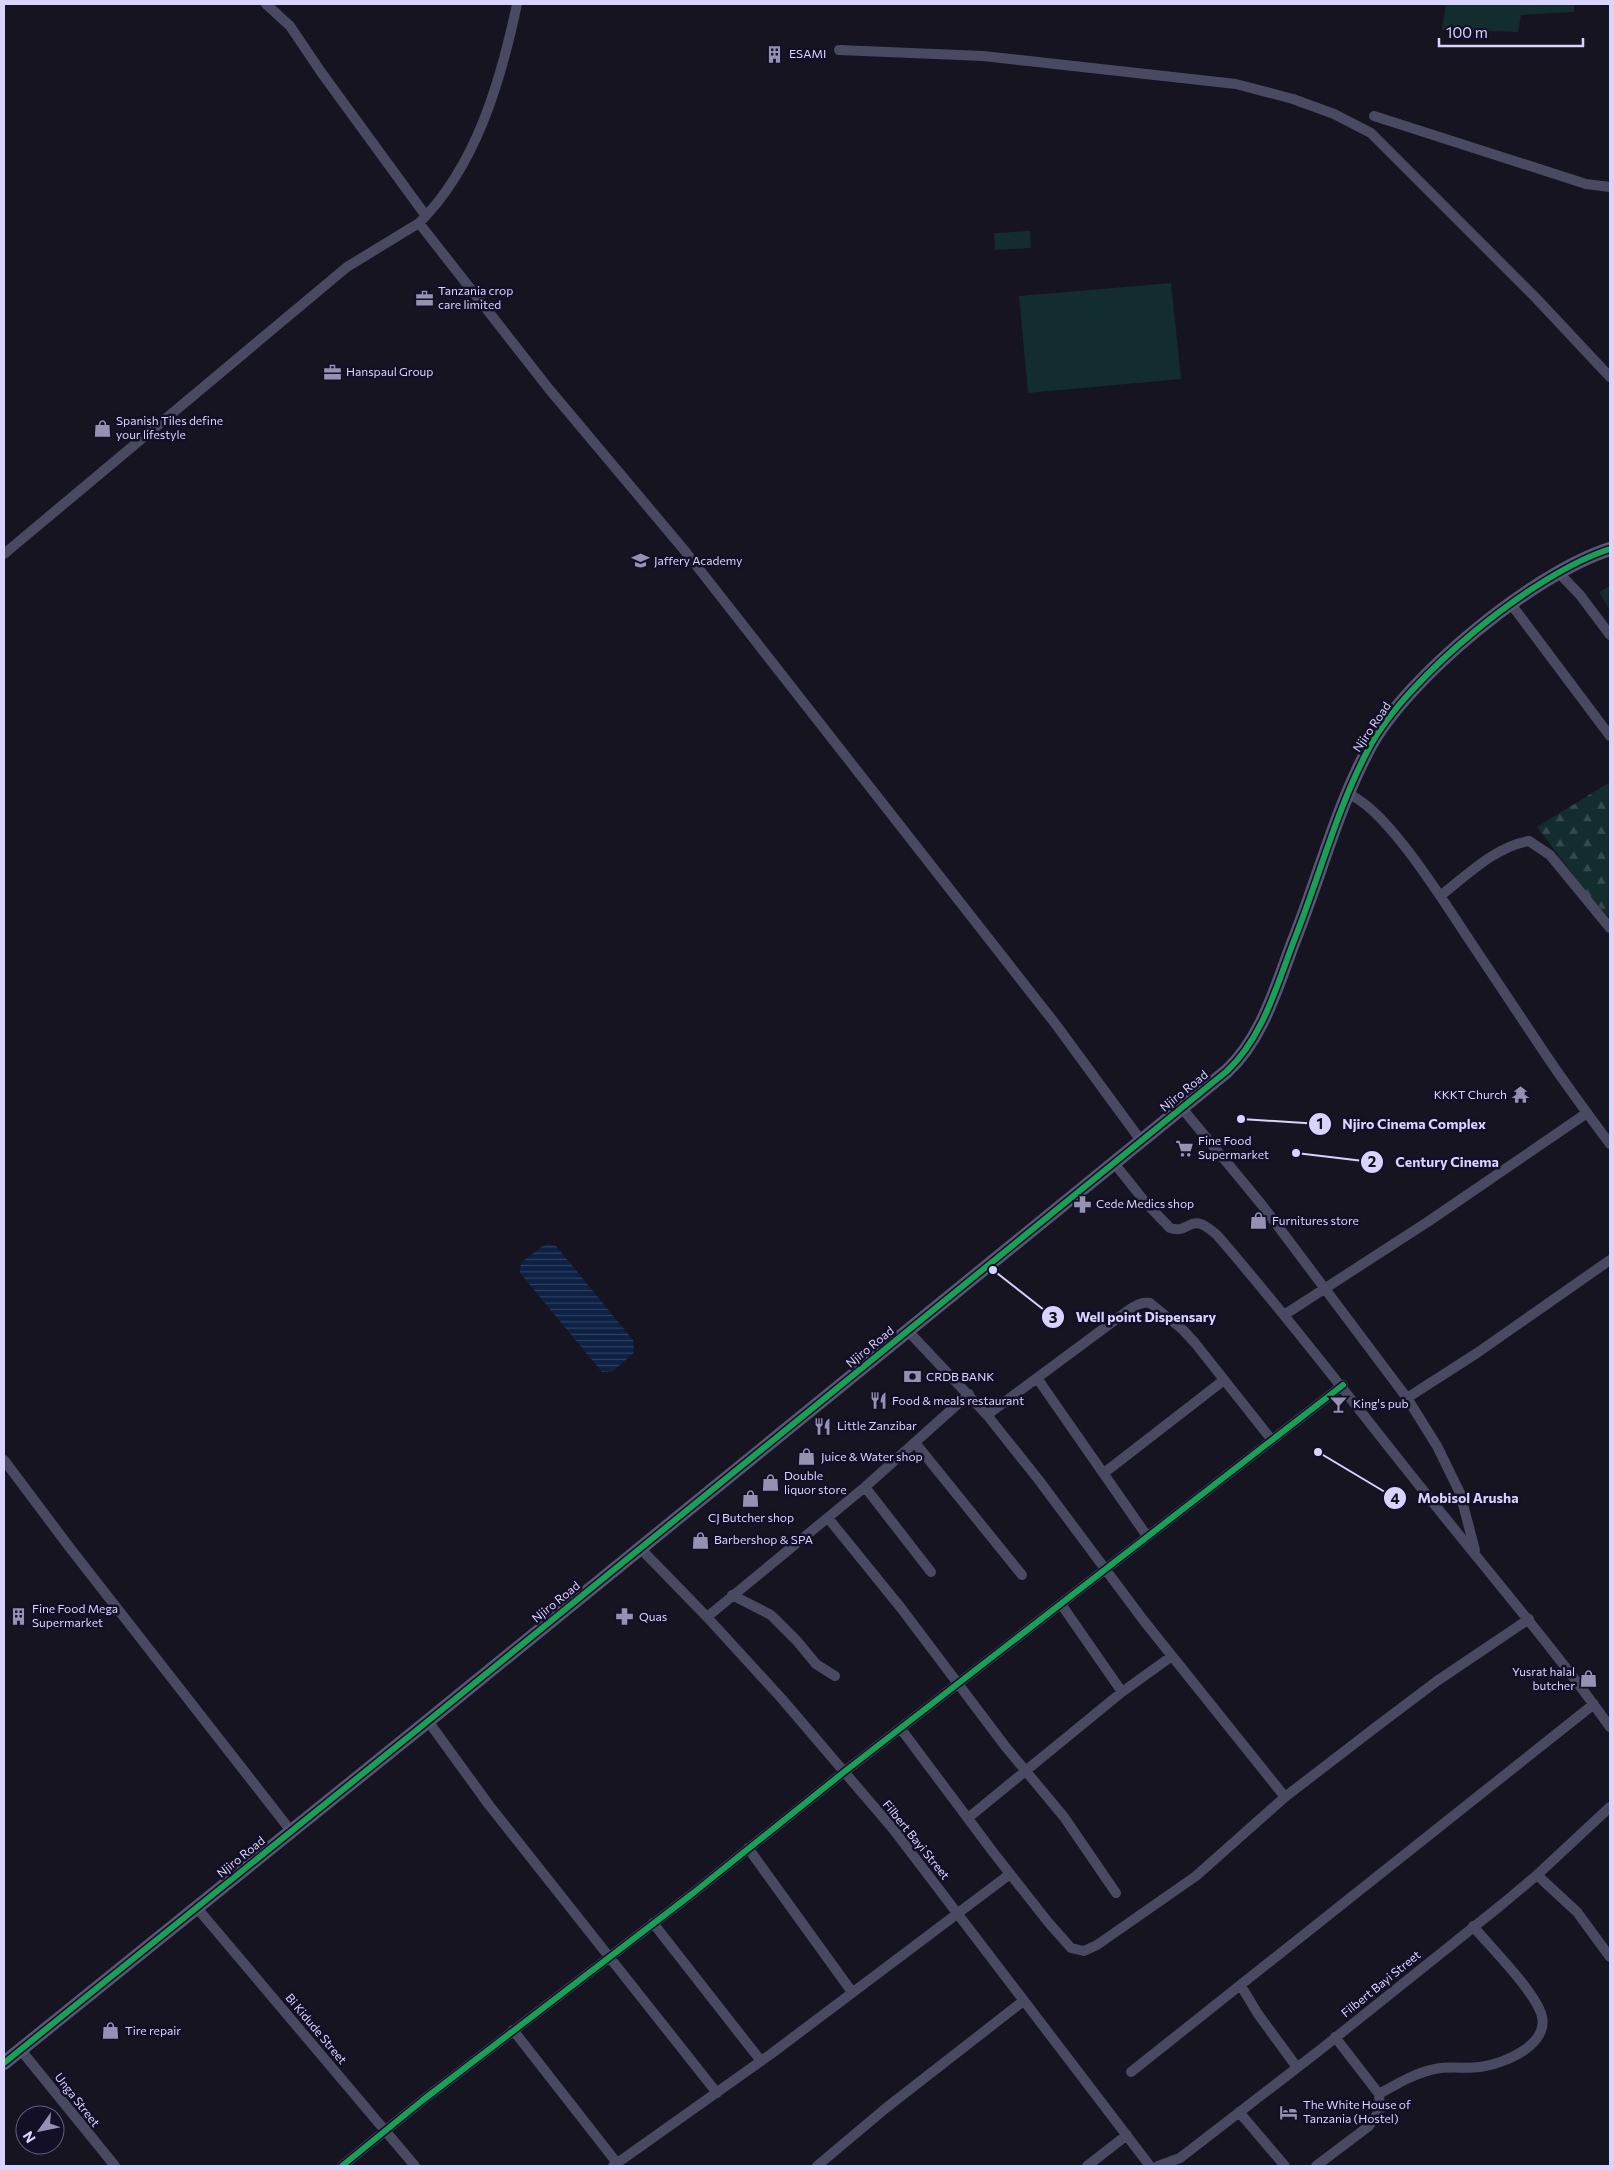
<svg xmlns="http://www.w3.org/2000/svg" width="1614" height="2170" font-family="Commissioner,sans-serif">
  <defs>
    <pattern id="forest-firs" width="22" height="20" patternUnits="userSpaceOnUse" patternTransform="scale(1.25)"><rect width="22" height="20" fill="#132c2d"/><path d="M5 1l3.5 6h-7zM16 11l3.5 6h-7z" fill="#354a4c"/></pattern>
    <pattern id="water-rules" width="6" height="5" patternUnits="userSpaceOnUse" patternTransform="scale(1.25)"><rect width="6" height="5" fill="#0d2144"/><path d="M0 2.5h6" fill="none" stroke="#304060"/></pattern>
  </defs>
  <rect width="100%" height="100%" fill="#161421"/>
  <!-- grass -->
  <path fill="#132c2d" d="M1446 4H1574V12L1521 15 1518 32 1442 30Z
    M1030 231 1031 248 995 250 994 233Z
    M1171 283 1181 379 1028 393 1019 296Z"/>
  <!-- forest -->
  <path fill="url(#forest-firs)" d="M1610 586V610L1599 592Z
    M1610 782V918L1589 896 1537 827Z"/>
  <!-- water -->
  <path fill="url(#water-rules)" d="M548 1244 556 1246 633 1340 634 1353 613 1371 602 1372 520 1273 521 1263 541 1247Z"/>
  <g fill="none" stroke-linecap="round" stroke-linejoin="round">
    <!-- street -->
    <path stroke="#4a4962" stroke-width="10" d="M266 4 290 26 321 72 426 216
      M839 50 983 56 1236 84 1293 99 1334 114 1371 133 1535 297 1610 377
      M1374 116 1586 184 1610 187
      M419 223 549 389 685 551 1057 1026 1142 1142
      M4 554 347 267 419 223C476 167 501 80 517 4
      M1558 572 1580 595 1610 635
      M1511 604 1610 736
      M1347 794C1385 805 1447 907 1470 941 1494 977 1518 1013 1542 1049 1563 1081 1587 1113 1610 1144
      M1440 896C1466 876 1496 846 1529 841L1550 855 1610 928
      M1181 1107 1262 1205 1407 1398 1437 1446 1460 1493 1475 1550
      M1114 1163 1146 1203 1170 1228C1192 1235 1188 1209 1217 1235 1290 1319 1357 1408 1427 1495 1488 1572 1553 1647 1610 1727
      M1284 1315 1429 1221 1587 1113
      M908 1331 987 1415 1038 1479 1144 1621 1285 1797
      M1037 1378 1147 1536
      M1407 1398 1477 1353 1610 1260
      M987 1415 1130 1309C1137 1305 1141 1302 1150 1303L1183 1330 1195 1343 1271 1439
      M916 1444 1022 1575
      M4 1460 70 1548 291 1831
      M1104 1473 1224 1380
      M865 1487 931 1572
      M828 1518 901 1608 1005 1746 1064 1817 1116 1893
      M640 1548 707 1617 782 1699 893 1829 1150 2166
      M732 1595 771 1615 797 1641 816 1664 835 1676
      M1061 1604 1122 1692
      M707 1617 865 1487 969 1394
      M428 1721 489 1805 717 2093
      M901 1729 993 1852 1048 1922 1071 1948 1084 1951 1097 1945 1196 1876 1285 1797 1376 1727 1437 1681 1529 1619
      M968 1818 1122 1692 1172 1656
      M748 1848 852 1992
      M1537 1875 1577 1912 1610 1957
      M197 1908 415 2166
      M653 1923 761 2061
      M1241 1986 1258 2014 1296 2066
      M513 2030 617 2163
      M20 2049 115 2166
      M1131 2072 1594 1704
      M1379 2094C1397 2084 1415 2073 1435 2069 1450 2066 1465 2069 1480 2067 1504 2064 1552 2044 1541 2013 1531 1987 1491 1948 1473 1926
      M1239 2112 1285 2166
      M342 2166 423 2100 692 1894 844 1772 1343 1385
      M613 2166 771 2054 1010 1874
      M817 2166 886 2108 1022 2002
      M1087 2166 1127 2135
      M1158 2166 1180 2158 1320 2050 1500 1906 1537 1875 1610 1807
      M1316 2166 1369 2126 1380 2110 1379 2094 1335 2037"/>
    <!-- secondary -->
    <path stroke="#575674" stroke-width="14" d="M4 2063 428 1721 1227 1071C1264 1036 1277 984 1295 938 1320 875 1337 808 1369 748 1407 677 1534 573 1610 549"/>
    <defs>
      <path id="cycleway" d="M4 2063 428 1721 1227 1071C1264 1036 1277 984 1295 938 1320 875 1337 808 1369 748 1407 677 1534 573 1610 549
        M342 2166 423 2100 692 1894 844 1772 1343 1385"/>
    </defs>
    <!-- cycleway casing -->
    <use href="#cycleway" stroke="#130f26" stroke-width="9"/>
    <!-- cycleway -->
    <use href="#cycleway" stroke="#1a9f57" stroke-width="6"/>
  </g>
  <!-- icons -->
  <defs>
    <symbol id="building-bare" viewBox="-9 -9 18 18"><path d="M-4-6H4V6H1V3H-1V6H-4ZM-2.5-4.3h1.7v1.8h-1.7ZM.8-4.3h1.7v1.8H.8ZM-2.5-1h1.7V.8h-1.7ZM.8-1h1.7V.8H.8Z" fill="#9591b1" stroke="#130f26" stroke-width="2.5" paint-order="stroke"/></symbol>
    <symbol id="office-bare" viewBox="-9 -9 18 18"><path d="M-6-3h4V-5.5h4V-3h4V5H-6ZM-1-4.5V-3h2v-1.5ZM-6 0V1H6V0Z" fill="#9591b1" stroke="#130f26" stroke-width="2.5" paint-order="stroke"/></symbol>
    <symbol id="shop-bare" viewBox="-9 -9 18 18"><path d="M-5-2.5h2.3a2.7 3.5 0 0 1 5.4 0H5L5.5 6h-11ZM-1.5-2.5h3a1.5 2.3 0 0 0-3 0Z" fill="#9591b1" stroke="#130f26" stroke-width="2.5" paint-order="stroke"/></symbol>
    <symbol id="school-bare" viewBox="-9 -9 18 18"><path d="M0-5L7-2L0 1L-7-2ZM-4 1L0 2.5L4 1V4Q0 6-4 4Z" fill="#9591b1" stroke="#130f26" stroke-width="2.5" paint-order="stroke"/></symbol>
    <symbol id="temple-bare" viewBox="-9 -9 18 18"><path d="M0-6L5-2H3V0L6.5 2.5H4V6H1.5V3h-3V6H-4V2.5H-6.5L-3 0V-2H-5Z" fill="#9591b1" stroke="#130f26" stroke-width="2.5" paint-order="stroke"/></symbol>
    <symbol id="supermarket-bare" viewBox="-9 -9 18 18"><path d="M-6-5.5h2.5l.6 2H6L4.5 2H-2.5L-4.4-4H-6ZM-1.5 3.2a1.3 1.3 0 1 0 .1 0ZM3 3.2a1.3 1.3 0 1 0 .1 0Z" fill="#9591b1" stroke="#130f26" stroke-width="2.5" paint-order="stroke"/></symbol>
    <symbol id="pharmacy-bare" viewBox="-9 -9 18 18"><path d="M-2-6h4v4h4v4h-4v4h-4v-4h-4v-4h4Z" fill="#9591b1" stroke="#130f26" stroke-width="2.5" paint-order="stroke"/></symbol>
    <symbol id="bank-bare" viewBox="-9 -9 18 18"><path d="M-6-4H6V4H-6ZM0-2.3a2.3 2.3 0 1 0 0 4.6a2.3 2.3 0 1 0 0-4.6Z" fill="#9591b1" stroke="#130f26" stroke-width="2.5" paint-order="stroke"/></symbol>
    <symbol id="restaurant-bare" viewBox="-9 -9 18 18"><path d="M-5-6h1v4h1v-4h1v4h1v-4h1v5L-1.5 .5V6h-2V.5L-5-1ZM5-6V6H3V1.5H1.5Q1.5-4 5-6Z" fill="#9591b1" stroke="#130f26" stroke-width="2.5" paint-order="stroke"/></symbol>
    <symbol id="bar-bare" viewBox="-9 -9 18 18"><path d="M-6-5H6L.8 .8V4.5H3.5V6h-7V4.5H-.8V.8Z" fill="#9591b1" stroke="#130f26" stroke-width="2.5" paint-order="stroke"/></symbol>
    <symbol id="hotel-bare" viewBox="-9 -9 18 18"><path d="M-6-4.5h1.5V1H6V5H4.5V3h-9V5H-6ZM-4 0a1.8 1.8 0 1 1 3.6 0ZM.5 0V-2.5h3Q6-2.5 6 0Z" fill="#9591b1" stroke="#130f26" stroke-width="2.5" paint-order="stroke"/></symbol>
  </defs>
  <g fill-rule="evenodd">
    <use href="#building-bare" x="762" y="42" width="25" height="25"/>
    <use href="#office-bare" x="412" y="286" width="25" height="25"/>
    <use href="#office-bare" x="320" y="360" width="25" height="25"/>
    <use href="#shop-bare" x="90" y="416" width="25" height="25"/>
    <use href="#school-bare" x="628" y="548" width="25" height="25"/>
    <use href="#temple-bare" x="1508" y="1082" width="25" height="25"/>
    <use href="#supermarket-bare" x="1172" y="1136" width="25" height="25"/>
    <use href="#pharmacy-bare" x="1070" y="1192" width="25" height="25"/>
    <use href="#shop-bare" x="1246" y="1208" width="25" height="25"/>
    <use href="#bank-bare" x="900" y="1364" width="25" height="25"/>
    <use href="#restaurant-bare" x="866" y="1388" width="25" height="25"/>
    <use href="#bar-bare" x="1326" y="1392" width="25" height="25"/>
    <use href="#restaurant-bare" x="810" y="1414" width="25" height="25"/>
    <use href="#shop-bare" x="794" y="1444" width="25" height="25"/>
    <use href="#shop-bare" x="758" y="1470" width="25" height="25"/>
    <use href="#shop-bare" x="738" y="1486" width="25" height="25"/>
    <use href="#shop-bare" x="688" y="1528" width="25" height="25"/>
    <use href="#building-bare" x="6" y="1604" width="25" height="25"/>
    <use href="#pharmacy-bare" x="612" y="1604" width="25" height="25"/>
    <use href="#shop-bare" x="1576" y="1666" width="25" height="25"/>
    <use href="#shop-bare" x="98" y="2018" width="25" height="25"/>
    <use href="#hotel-bare" x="1276" y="2100" width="25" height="25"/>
  </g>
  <g text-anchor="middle" stroke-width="5" stroke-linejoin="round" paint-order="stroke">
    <!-- poi labels -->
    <g font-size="12" fill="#d9d4ff" stroke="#130f26" text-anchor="start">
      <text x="789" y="58">ESAMI</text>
      <text x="438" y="295">Tanzania crop<tspan x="438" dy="14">care limited</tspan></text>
      <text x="346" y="376">Hanspaul Group</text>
      <text x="116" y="425">Spanish Tiles define<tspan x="116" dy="14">your lifestyle</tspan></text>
      <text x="654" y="565">Jaffery Academy</text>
      <text x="1507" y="1099" text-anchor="end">KKKT Church</text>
      <text x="1198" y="1145">Fine Food<tspan x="1198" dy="14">Supermarket</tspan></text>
      <text x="1096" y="1208">Cede Medics shop</text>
      <text x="1272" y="1225">Furnitures store</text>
      <text x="926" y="1381">CRDB BANK</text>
      <text x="892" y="1405">Food &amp; meals restaurant</text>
      <text x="1353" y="1408">King's pub</text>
      <text x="837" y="1430">Little Zanzibar</text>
      <text x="821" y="1461">Juice &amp; Water shop</text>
      <text x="784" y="1480">Double<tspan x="784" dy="14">liquor store</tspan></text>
      <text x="751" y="1522" text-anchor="middle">CJ Butcher shop</text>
      <text x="714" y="1544">Barbershop &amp; SPA</text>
      <text x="32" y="1613">Fine Food Mega<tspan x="32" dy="14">Supermarket</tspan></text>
      <text x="639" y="1621">Quas</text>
      <text x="1575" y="1676" text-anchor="end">Yusrat halal<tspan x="1575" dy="14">butcher</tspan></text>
      <text x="125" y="2035">Tire repair</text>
      <text x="1303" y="2109">The White House of<tspan x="1303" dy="14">Tanzania (Hostel)</tspan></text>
    </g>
    <!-- street labels -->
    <g font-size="12" fill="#d9d4ff" stroke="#130f26">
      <text transform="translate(1372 727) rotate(-56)" y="4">Njiro Road</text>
      <text transform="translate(1184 1091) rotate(-39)" y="4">Njiro Road</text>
      <text transform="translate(870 1347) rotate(-39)" y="4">Njiro Road</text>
      <text transform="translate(556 1602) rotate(-39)" y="4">Njiro Road</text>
      <text transform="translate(916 1840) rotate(51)" y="4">Filbert Bayi Street</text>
      <text transform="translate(241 1857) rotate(-39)" y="4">Njiro Road</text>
      <text transform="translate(1381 1984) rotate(-39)" y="4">Filbert Bayi Street</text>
      <text transform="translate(316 2029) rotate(50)" y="4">Bi Kidude Street</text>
      <text transform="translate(77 2100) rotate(52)" y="4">Unga Street</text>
    </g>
  </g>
  <!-- callouts -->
  <path fill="none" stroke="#d9d4ff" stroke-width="2" d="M1241 1119L1320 1124M1296 1153L1372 1162M993 1270L1053 1317M1318 1452L1395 1498"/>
  <g fill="#d9d4ff" stroke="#130f26" stroke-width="2">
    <circle cx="1241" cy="1119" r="5"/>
    <circle cx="1296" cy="1153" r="5"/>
    <circle cx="993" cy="1270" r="5"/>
    <circle cx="1318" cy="1452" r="5"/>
    <circle cx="1320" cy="1124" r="12"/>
    <circle cx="1372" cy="1162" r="12"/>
    <circle cx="1053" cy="1317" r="12"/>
    <circle cx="1395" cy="1498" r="12"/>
  </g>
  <g font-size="15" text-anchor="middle" font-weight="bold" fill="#111">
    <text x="1320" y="1129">1</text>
    <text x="1372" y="1167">2</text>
    <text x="1053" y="1323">3</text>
    <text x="1395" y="1504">4</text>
  </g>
  <g font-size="14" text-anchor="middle" font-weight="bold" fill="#d9d4ff" stroke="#130f26" stroke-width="5" stroke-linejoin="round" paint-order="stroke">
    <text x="1414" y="1129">Njiro Cinema Complex</text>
    <text x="1447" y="1167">Century Cinema</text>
    <text x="1146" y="1322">Well point Dispensary</text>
    <text x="1468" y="1503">Mobisol Arusha</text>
  </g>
  <!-- border -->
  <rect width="1614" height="2170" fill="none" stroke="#d9d4ff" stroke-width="10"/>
  <!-- north arrow -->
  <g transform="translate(40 2130) rotate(237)"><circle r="24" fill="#130f26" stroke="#625e7d"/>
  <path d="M0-4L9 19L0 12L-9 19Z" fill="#9591b1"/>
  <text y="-8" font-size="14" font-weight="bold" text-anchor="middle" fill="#d9d4ff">N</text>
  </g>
  <!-- scale -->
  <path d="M1439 38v8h144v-8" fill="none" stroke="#d9d4ff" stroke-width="2.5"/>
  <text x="1446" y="38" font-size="15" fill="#d9d4ff" stroke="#130f26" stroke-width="4" paint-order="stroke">100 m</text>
</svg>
